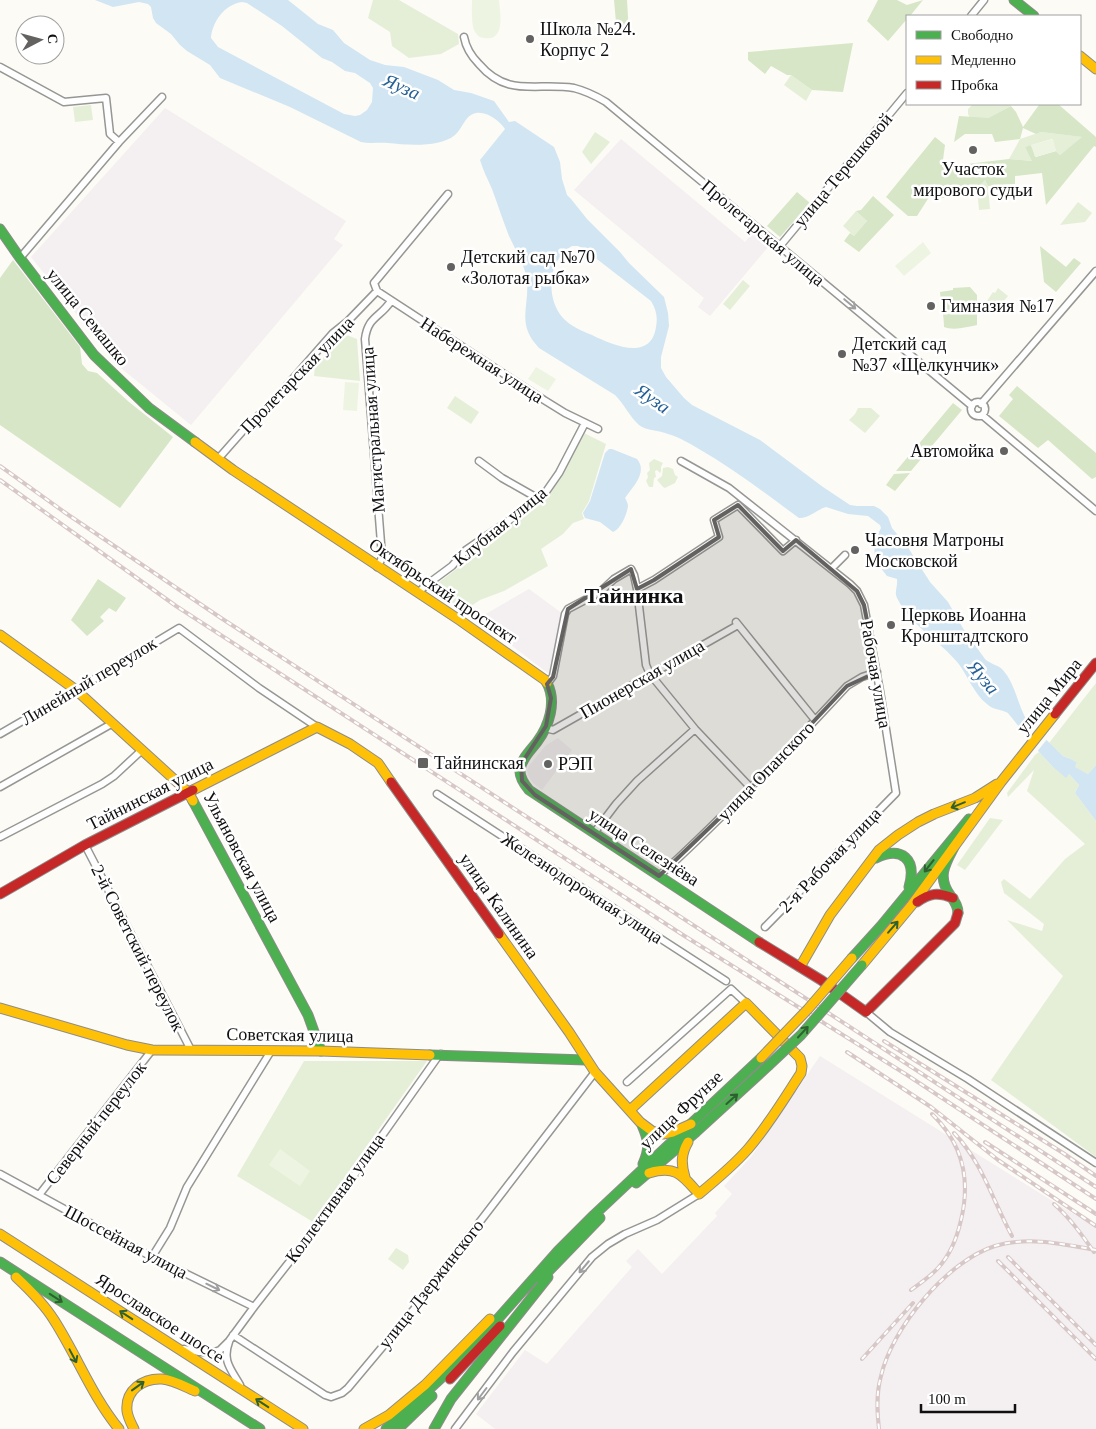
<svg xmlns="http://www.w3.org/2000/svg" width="1096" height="1429" font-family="'Times New Roman',serif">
  <rect width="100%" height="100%" fill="#fcfbf6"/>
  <!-- industrial -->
  <path fill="#f4eff1" d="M165 108 346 221 334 239 343 245 191 425 116 364 31 257Z
    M621 139 745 242 753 232 769 246 710 316 698 307 704 298 574 190Z
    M529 589 563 614 549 674 477 619Z
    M558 738 572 750 542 790 533 783 529 777 527 771 529 766 545 746Z
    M820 1056 1096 1228V1429H495L476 1414 525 1350 547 1364 632 1267 626 1261 638 1249 662 1274 717 1216 715 1213 732 1194 724 1186 751 1157Z"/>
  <!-- green -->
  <path fill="#e5efd8" d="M373 0H399L458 34 459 44 441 54 409 58 392 46 390 32 368 18Z
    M791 75 812 90 806 101 784 85Z
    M973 104H1010L1011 106 988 118 971 120 968 114V109Z
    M91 105 93 120 75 122 73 107Z
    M595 132 610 142 591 164 582 152Z
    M1041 132 1083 137 1060 155 1056 151 1052 139 1025 147 1033 161 1009 159 1020 139Z
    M985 180 988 186 990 209 979 210 977 188Z
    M1078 202 1092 213 1085 222 1060 225Z
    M856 211 867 221 854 236 843 226Z
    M743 280 750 286 730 310 723 304Z
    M998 288 1008 296 997 309 987 301 993 292 995 293Z
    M344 334 357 339 360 381 314 376 315 366Z
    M455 396 479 412 471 424 447 408Z
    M858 408H871L880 416 865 433 849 420 855 414Z
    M584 433 606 444 589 501 582 513 584 519 573 523 563 534 541 549 548 566 504 591 480 600 464 611 431 588 462 565 469 554 475 548 546 498 562 476Z
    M654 459 663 463 661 467V471L660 473 657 470 655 471 656 477 654 478 653 487H649L646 481 648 477 647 473 650 470 649 463Z
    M668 467 673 469 675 475 678 477 675 483 665 488 663 487 657 480 662 476 663 468Z
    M1096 683V765L1088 774 1074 767 1077 764 1071 759 1063 756 1049 743Z
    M1039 752 1052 766 1069 774 1079 785 1075 793 1096 821V1157L991 1080 1063 976 1007 920 1042 931 1044 924 1004 893 1001 882 1004 879 1030 899 1065 859 1085 844 1027 791 1034 770 1008 797 1007 793 1035 755Z
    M990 818 1003 820 965 870 957 865Z
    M304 1061H427L313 1222 237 1176Z
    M396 1248 408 1255 409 1262 403 1270 388 1259Z"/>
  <!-- forest -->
  <path fill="#d6e6c7" d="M614 0H627L629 33H617Z
    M878 0H897L907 5 923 0 910 16H907V19L888 41 867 21Z
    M853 43 843 92 812 90 791 75H787L771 66 765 74 748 60V52Z
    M1048 104H1058L1096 137V147L1094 146 1046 205 1042 173 1015 176V184L988 186 985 180 972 194 941 198 933 191 917 216H908L886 197 935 137 945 145 942 167 1009 159 1032 161 1025 147 1031 145 1036 157 1056 151 1060 155 1082 137 1041 132 1036 134 1023 128 1020 139 995 142 992 134H965L954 142 959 116 988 118 1011 106 1016 112 1023 127 1039 105Z
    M797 192 810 203 780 237 767 226Z
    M873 196 894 215 859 252 844 241 850 233 854 236 867 221 856 211 861 210Z
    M1040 246 1066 267 1074 258 1081 263 1056 292 1044 282Z
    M13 260 80 347 82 364 88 371 97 373 129 402 173 437 120 508 0 425V278Z
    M970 287 977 295V325C967 327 954 331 944 327 944 315 941 304 940 292L953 290V288Z
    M1017 386 1096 453V477L1092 479 1048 440 1038 448 999 416 1013 399 1009 395Z
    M953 403 962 410 911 471H896Z
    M910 473 895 491 886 485 894 474Z
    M98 579 126 598 116 612 109 608 100 617 104 621 87 636 71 620Z"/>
  <!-- pitch -->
  <path fill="#eef4e2" d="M472 0H499C500 12 506 42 484 38 480 38 477 35 475 32 471 26 472 8 472 0Z
    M1053 139 1056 151 1035 157 1031 145Z
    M923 242 931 253 904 276 895 266Z
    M536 367 556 379 548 391 528 379Z
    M345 382 359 383 357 411 343 410Z
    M280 1149 310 1171 300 1186 269 1165Z"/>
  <!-- water -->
  <path fill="#d1e5f2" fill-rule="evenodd" d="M95 0H288L318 24 333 30 344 43 370 60 385 65 404 67 438 80 454 90 471 93 494 101 509 122 515 121 554 147 560 162 562 179 567 195 571 199 587 219 620 252 629 263 664 297 668 313 669 326 661 357V368L666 377 684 398 692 405 760 440 823 487 850 505 857 506H874L880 509 888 517 892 528 907 546 930 582 948 602 964 630 985 659C990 664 998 665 1002 669 1016 684 1017 705 1028 722L1063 756 1071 759 1077 763 1075 767 1088 774 1096 765V821L1075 793 1079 785 1069 774 1066 778 1052 766 1039 752 1008 713C1001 709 993 710 987 704 974 694 968 676 958 663 939 640 911 626 897 598 894 592 898 586 897 579L887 576 880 567 874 562 875 540 881 528 880 525 868 516 848 514 826 507C816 510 810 518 799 518 766 494 734 469 699 449 689 443 679 437 668 434 659 430 647 431 639 425 630 417 624 404 615 395L539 348C514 322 532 304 526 275 523 262 515 249 509 236 503 221 498 205 492 189 488 180 483 170 480 160L505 129C500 121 487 111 476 113 465 115 463 128 455 135 439 148 407 145 388 143 379 142 370 144 361 142L290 107 220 78 210 65 187 51 180 45 171 34 156 23 153 18 151 7 148 4 139 2 113 7ZM242 2 247 3 282 26 322 58 332 62 345 71 355 73 370 83 373 88 372 102 367 110 360 115 355 116 344 114 218 47 211 38C212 22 225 4 242 2ZM572 246H578L584 249 651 301C656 309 658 317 656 327 651 362 612 345 592 335 582 331 570 326 563 318 553 307 550 291 552 278 553 265 561 252 572 246Z
    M609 449H612L637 459C648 472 633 487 625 498 626 499 628 504 628 506 627 514 621 529 613 532L600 522 585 518 583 513 590 501 605 453Z"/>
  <!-- pier -->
  <path fill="#fcfbf6" d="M1033 724 1048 738 1036 753 1023 736Z"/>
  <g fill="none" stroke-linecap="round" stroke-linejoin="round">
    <defs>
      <path id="street" d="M971 16 984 0
        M464 37C466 48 472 57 479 64 508 98 536 82 574 88 586 91 596 96 606 102L972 406
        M0 67 64 102 106 98 110 134 119 142
        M448 194 374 283 377 291 544 400 565 413 598 429
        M780 246 907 93
        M20 258 119 142 162 97
        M971 409a7 7 0 1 1 14 0a7 7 0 1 1-14 0Z
        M981 404 1096 271
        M982 415 1096 511
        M218 459 248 425 269 406 333 333 348 321 377 291
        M479 461 502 478 539 499
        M681 461 729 488 850 584 857 591 864 605 880 691 896 793 765 927
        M377 567 381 560 382 556 365 339C368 316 380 318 391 301
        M831 569 845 555
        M637 589 646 665 650 674 695 729 751 788
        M418 593 425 586 452 566 466 550 530 506 543 496 559 473 585 423
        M736 622 815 720
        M547 684 553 676 565 614 568 609 600 592 614 579 631 569 634 575 637 589 654 580 719 537 714 520 738 505 783 551 796 540
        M545 728 553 730 738 625
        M0 734 76 690 179 628 259 688 317 727
        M0 787 113 723
        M437 794 726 981
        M594 833 616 804 637 781 695 729
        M0 837 102 784 114 776 142 750
        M85 845 191 1050
        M659 876C725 816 786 752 847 686L862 677 877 672
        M866 1012 890 1032 968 1079 1096 1163
        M627 1082 731 989 746 1003
        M0 1174 152 1257 254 1307
        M39 1195 152 1050
        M152 1257 170 1228 187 1187 271 1051
        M233 1335 325 1395 331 1397 342 1393 348 1388 415 1308 425 1293 595 1072
        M229 1342C222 1361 231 1369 240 1385
        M184 1349 199 1352H215L220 1350 229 1341 254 1307 326 1215 437 1058 441 1054
        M455 1429 513 1352 592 1257 608 1244 625 1234 657 1220 699 1194"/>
      <path id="fast" d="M1014 0 1034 16
        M0 229 20 258 94 355 149 408 195 442
        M547 683C557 702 549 726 537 742 531 750 522 758 520 769 519 777 524 784 529 790L759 942
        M193 801 308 1015 321 1051
        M954 847C945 864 937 877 950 895 954 901 958 905 958 913
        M876 858C902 846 917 859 909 887
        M852 958 881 926 969 819
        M430 1055 586 1060
        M642 1125C649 1141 650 1148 643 1164
        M636 1183 696 1132 768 1066
        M0 1262 260 1429
        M541 1279 600 1218
        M386 1429 464 1357 558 1251 594 1215 761 1058
        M398 1429 432 1396
        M434 1429 451 1399 548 1277"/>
      <path id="slow" d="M1080 56 1096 69
        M195 442 233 470 461 621 545 680 547 683
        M0 635 76 690 188 792 193 801
        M193 790 317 727 350 744 378 763 391 782
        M499 934 569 1032 595 1072 640 1122 652 1131 663 1134 673 1132 691 1124
        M862 965 911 906 1001 782 1055 714
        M800 967 830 915 879 850 898 835 918 822 934 814 975 798 997 784
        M0 1008 127 1045 152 1050 321 1051 430 1055
        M630 1110 746 1003 800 1058 802 1066 801 1073C784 1099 768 1126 748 1149 733 1166 716 1180 699 1194 682 1175 676 1165 649 1173
        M685 1177C681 1164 681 1154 688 1142
        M0 1234 303 1429
        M16 1277C30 1290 44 1304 54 1320 77 1356 92 1396 119 1429
        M134 1429C131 1423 128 1418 127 1411 125 1390 143 1378 162 1379 174 1380 185 1387 195 1391
        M364 1429 389 1415 425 1385 490 1319"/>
      <path id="jam" d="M1055 714 1096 663
        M391 782 499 934
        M0 894 85 845 193 790
        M917 902C930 893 938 892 953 898
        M759 942 821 980 866 1012 955 923 958 913
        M450 1379 500 1326"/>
    </defs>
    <!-- street casing -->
    <use href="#street" stroke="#969694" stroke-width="9"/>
    <!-- fast casing -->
    <use href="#fast" stroke="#8d8c8a" stroke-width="11"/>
    <!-- slow casing -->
    <use href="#slow" stroke="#8d8c8a" stroke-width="11"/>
    <!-- jam casing -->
    <use href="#jam" stroke="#8d8c8a" stroke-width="11"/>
    <!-- street -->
    <use href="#street" stroke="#fffefe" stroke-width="6"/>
    <!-- fast -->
    <use href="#fast" stroke="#4caf50" stroke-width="9"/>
    <!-- slow -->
    <use href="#slow" stroke="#ffc107" stroke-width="9"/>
    <!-- jam -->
    <use href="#jam" stroke="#c62828" stroke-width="9"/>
    <defs>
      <path id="rail" d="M0 466 67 514 221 618 1096 1187
        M0 480 176 606 213 630 683 935 907 1075 1096 1199
        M884 1041 1063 1153 1096 1176
        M847 1052 931 1107 998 1160 1096 1226
        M954 1133C982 1162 993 1201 1012 1236
        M985 1142 1096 1214
        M1054 1204C1070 1218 1082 1235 1094 1252
        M1008 1257 1096 1345
        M998 1261 1096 1359
        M911 1290C920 1283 930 1277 938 1268 950 1255 957 1238 961 1220 971 1179 963 1144 932 1114
        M862 1359 913 1303
        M879 1429C877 1411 876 1394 881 1376 892 1328 947 1261 995 1246 1028 1236 1063 1244 1096 1250"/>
    </defs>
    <!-- rail casing -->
    <use href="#rail" stroke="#d7c8c7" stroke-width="4"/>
    <!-- rail -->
    <use href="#rail" stroke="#fff" stroke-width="2" stroke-dasharray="5.5" stroke-linecap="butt"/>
    <defs>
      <path id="fast-bridge" d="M768 1066 801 1035 862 965"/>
      <path id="slow-bridge" d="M761 1058 808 1009 852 958"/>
    </defs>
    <!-- fast-bridge casing -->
    <use href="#fast-bridge" stroke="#8d8c8a" stroke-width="11" stroke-linecap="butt"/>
    <!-- slow-bridge casing -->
    <use href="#slow-bridge" stroke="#8d8c8a" stroke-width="11" stroke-linecap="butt"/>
    <!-- fast-bridge -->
    <use href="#fast-bridge" stroke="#4caf50" stroke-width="9"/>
    <!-- slow-bridge -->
    <use href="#slow-bridge" stroke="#ffc107" stroke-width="9"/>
  </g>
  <!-- one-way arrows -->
  <defs><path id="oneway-shaft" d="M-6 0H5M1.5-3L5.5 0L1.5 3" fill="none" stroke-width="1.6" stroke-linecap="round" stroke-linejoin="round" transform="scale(1.25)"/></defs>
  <g stroke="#9f9f9f">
    <use href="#oneway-shaft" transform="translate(850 304) rotate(40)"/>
    <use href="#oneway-shaft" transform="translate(584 1267) rotate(130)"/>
    <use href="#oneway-shaft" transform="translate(213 1287) rotate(26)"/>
    <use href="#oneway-shaft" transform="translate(482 1394) rotate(127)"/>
  </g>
  <g stroke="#2e6030">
    <use href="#oneway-shaft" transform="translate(958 805) rotate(158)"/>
    <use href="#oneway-shaft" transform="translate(929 866) rotate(128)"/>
    <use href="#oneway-shaft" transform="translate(893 927) rotate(-49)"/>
    <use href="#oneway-shaft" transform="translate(803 1032) rotate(-47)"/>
    <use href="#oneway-shaft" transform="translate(732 1099) rotate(-42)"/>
    <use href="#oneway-shaft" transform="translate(56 1298) rotate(33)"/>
    <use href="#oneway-shaft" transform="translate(126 1315) rotate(-147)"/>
    <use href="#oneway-shaft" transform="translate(73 1356) rotate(62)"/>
    <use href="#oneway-shaft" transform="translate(138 1386) rotate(-36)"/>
    <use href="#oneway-shaft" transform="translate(262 1403) rotate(-147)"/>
  </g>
  <!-- marked area -->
  <path fill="#636260" fill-opacity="0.2" stroke="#636260" stroke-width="4" stroke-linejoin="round" d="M738 505 783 551 796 540 857 591 864 605 877 672 847 686 751 788 659 876 535 795 522 781 521 764 546 726 551 698 547 684 553 677 568 609 631 569 637 589 654 580 719 537 714 520Z"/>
  <!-- markers -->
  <g fill="#636260" stroke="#fff" stroke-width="2">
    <circle cx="530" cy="39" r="5"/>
    <circle cx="973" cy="150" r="5"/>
    <circle cx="451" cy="267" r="5"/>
    <circle cx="931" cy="306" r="5"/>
    <circle cx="842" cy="354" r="5"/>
    <circle cx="1004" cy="451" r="5"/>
    <circle cx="855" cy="550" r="5"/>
    <circle cx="891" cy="625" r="5"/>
    <rect x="417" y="757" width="12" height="12" rx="2.5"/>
    <circle cx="548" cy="764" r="5"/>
  </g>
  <g text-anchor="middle" stroke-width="5" stroke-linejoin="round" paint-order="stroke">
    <!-- poi labels -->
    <g font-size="18" fill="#101010" stroke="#fff" text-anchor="start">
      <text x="540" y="35">Школа №24.<tspan x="540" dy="21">Корпус 2</tspan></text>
      <text x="973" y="175" text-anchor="middle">Участок<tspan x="973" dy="21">мирового судьи</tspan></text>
      <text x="461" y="263">Детский сад №70<tspan x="461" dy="21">«Золотая рыбка»</tspan></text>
      <text x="941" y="312">Гимназия №17</text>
      <text x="852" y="350">Детский сад<tspan x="852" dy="21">№37 «Щелкунчик»</tspan></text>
      <text x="994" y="457" text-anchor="end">Автомойка</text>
      <text x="865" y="546">Часовня Матроны<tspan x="865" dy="21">Московской</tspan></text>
      <text x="901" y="621">Церковь Иоанна<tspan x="901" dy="21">Кронштадтского</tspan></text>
      <text x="434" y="769">Тайнинская</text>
      <text x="558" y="770">РЭП</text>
    </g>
    <!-- street labels -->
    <g font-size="18" fill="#101010" stroke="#fff">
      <text transform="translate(843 170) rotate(-50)" y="6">улица Терешковой</text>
      <text transform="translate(763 233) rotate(40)" y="6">Пролетарская улица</text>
      <text transform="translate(88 317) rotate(51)" y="6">улица Семашко</text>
      <text transform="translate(482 360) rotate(33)" y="6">Набережная улица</text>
      <text transform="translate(297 375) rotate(-46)" y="6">Пролетарская улица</text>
      <text transform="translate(373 430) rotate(-94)" y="6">Магистральная улица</text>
      <text transform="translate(500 526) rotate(-39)" y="6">Клубная улица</text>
      <text transform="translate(443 591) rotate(34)" y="6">Октябрьский проспект</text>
      <text transform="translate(876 674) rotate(80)" y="6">Рабочая улица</text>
      <text transform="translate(642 679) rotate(-30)" y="6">Пионерская улица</text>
      <text transform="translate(89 681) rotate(-31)" y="6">Линейный переулок</text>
      <text transform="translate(1049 696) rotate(-51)" y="6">улица Мира</text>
      <text transform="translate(766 771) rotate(-46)" y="6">улица Опанского</text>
      <text transform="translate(150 794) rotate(-27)" y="6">Тайнинская улица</text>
      <text transform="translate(644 847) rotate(33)" y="6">улица Селезнёва</text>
      <text transform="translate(242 857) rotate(62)" y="6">Ульяновская улица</text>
      <text transform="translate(830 860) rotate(-46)" y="6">2-я Рабочая улица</text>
      <text transform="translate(582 888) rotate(33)" y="6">Железнодорожная улица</text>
      <text transform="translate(499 906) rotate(55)" y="6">улица Калинина</text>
      <text transform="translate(138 948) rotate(63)" y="6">2-й Советский переулок</text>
      <text transform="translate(290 1035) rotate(1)" y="6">Советская улица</text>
      <text transform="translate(681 1110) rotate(-43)" y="6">улица Фрунзе</text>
      <text transform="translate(96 1123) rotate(-52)" y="6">Северный переулок</text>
      <text transform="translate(335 1198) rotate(-54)" y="6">Коллективная улица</text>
      <text transform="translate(126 1242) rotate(28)" y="6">Шоссейная улица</text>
      <text transform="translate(431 1284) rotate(-52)" y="6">улица Дзержинского</text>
      <text transform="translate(160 1318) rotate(33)" y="6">Ярославское шоссе</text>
    </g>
    <!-- water labels -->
    <g font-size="19" font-style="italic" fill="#256196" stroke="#fff">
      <text transform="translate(402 86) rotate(24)" y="7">Яуза</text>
      <text transform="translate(653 398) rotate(35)" y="7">Яуза</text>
      <text transform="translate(984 677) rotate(50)" y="7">Яуза</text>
    </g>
    <!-- district labels -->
    <g font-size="22" font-weight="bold" fill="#101010" stroke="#fff">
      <text x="634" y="603">Тайнинка</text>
    </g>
  </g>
  <!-- legend -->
  <rect x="906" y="15" width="175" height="90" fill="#ffffff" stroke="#9f9f9f"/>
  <rect x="916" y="31" width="25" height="8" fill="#4caf50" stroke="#9f9f9f"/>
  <text x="951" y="40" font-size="15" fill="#101010">Свободно</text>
  <rect x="916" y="56" width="25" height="8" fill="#ffc107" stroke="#9f9f9f"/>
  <text x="951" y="65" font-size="15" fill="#101010">Медленно</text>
  <rect x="916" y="81" width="25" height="8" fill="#c62828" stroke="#9f9f9f"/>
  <text x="951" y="90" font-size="15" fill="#101010">Пробка</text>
  <!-- north arrow -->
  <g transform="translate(40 40) rotate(84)"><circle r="24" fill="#ffffff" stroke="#9f9f9f"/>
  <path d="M0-4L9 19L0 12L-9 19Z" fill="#636260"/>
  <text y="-8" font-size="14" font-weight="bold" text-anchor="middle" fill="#101010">С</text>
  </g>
  <!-- scale -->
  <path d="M921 1404v8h94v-8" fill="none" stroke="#101010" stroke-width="2.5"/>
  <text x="928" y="1404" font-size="15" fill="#101010" stroke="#ffffff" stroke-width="4" paint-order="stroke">100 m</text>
</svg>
